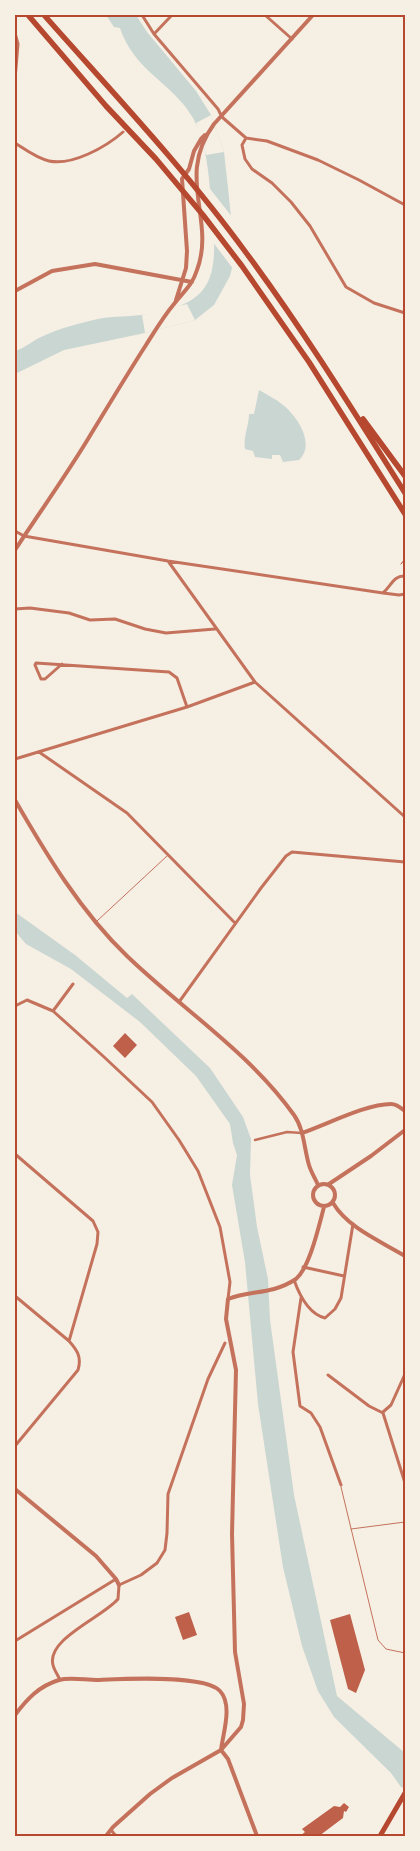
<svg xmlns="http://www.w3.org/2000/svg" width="420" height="1851" font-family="'Fira Sans Condensed',sans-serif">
  <rect width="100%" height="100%" fill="#f6efe4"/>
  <!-- water -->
  <path fill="#c9d6d2" d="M106 15H136L147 32 196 91 211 115 224 152 228 188 235 256 230 276 214 305 195 320 145 333 64 350 15 374V351C27 347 32 341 41 337 60 328 83 322 103 318 115 316 128 317 141 315 216 305 218 277 212 210 209 180 208 145 193 118 173 83 134 71 120 28L114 27Z
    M259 390C267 395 276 399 283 405 297 416 316 444 299 460L283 462 280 455H272V459L255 457 253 451 245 449C243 436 249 426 249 414H254Z
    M15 912 75 955 127 998 132 994 210 1068 243 1117 251 1139 250 1175 257 1227 268 1279 270 1320 294 1495 337 1696 405 1753V1788L401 1787 391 1773 334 1717 318 1691 302 1646 283 1567 258 1404 245 1262 232 1185 237 1155 233 1143 230 1124 196 1076 140 1022 71 969 26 944 15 931Z"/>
  <!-- pier -->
  <path fill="#f6efe4" d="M211 115 224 152 206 155 196 123Z
    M207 185 233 218 237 256 234 270 212 241Z
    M187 304 195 320 145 333 142 315Z"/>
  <!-- building -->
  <path fill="#bf614a" d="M125 1033 137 1045 125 1058 113 1046Z
    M189 1612 197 1635 183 1640 175 1617Z
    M350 1614 365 1670 356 1693 348 1689 330 1620Z
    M344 1803 349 1807 346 1812 344 1811 343 1818 319 1836H300L305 1832 302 1829 334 1806 340 1807Z"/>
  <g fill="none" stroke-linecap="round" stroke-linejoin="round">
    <!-- path -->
    <path stroke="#b5482f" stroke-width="1" d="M401 564 405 559"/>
    <!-- service -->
    <path stroke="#c5725c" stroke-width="1" d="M97 921 167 856
      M341 1487 378 1640 386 1649 405 1653
      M351 1529 405 1522"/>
    <!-- pedestrian -->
    <path stroke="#c5725c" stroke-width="2.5" d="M255 1140 287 1132 302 1133"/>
    <!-- minor -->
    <path stroke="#c5725c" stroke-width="3" d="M142 15 154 34 218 109 222 117 246 138 267 141 318 160 359 180 405 205
      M265 15 292 39
      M15 33 18 44 15 79
      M154 34 172 15
      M246 138 242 145 245 159 252 169 272 183 291 202 310 226 346 287 374 303 405 313
      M15 143C26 150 36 158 49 161 72 166 106 147 123 132
      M15 531 24 536 168 561 383 593 399 595 405 594
      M168 561 255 682 405 817
      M383 593C391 586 394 575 405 576
      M15 609 30 608 69 613 90 620 115 619 145 629 166 633 215 629
      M62 664 45 679H41L35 665 36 663 169 672 177 678 187 707
      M39 752 127 813 235 923
      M15 759 187 707 255 682
      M179 1002 261 888 286 856 292 852 405 862
      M15 1006 27 1000 53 1011 103 1056 152 1102 179 1140 198 1171 220 1227 230 1282 228 1299
      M53 1011 73 984
      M15 1154 93 1221 98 1232 97 1244 69 1341
      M303 1267 344 1276
      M294 1280C299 1294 309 1314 325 1318L335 1309 341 1298 353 1224
      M15 1296 69 1341C77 1350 82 1357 78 1370L15 1446
      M301 1298 293 1352 300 1406 311 1413 320 1427 341 1485
      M328 1375 369 1406 383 1413
      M383 1412 391 1405 405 1374
      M383 1413 405 1483
      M15 1641 116 1579
      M60 1680C58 1675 54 1670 53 1665 46 1639 103 1617 118 1599L119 1585 141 1575 157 1563 165 1550 167 1533 168 1494 208 1379 225 1343
      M111 1830 116 1836"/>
    <!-- tertiary -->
    <path stroke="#c5725c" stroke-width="4" d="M15 291 52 271 95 264 192 282
      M176 300 186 268 187 251 182 179 189 169 194 151 201 139 205 135
      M15 550C39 513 65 477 88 439 107 408 126 376 146 345 155 331 163 317 174 304 183 292 192 286 197 270 216 219 175 177 214 124L313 15
      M15 800C46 854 81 912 127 956 182 1009 249 1052 294 1115 304 1129 304 1148 309 1165 311 1172 315 1178 318 1185
      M302 1133C328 1124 366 1104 391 1104 397 1104 401 1108 405 1111
      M313 1195a11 11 0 1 1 22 0a11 11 0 1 1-22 0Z
      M329 1184 371 1156 405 1130
      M333 1203C348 1228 380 1241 405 1256
      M15 1489 96 1556 116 1579 119 1585
      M15 1715C27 1699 39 1686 59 1680 70 1677 85 1680 97 1680 121 1679 205 1674 220 1691 233 1705 223 1733 221 1750
      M221 1750 228 1759 257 1836
      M106 1836 113 1827 150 1794 172 1778 221 1750 241 1727 243 1720 244 1704 235 1652 232 1534 236 1370 226 1319 228 1299C243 1293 259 1293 274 1289 281 1287 290 1283 296 1279 310 1267 319 1225 324 1207"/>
    <!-- primary -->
    <path stroke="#b5482f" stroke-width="5" d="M380 1836 405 1793"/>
    <!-- motorway -->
    <path stroke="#b5482f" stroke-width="5.5" d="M28 15 106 106 156 159 203 215 242 266 309 362 405 514
      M44 15C113 93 185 169 247 254 304 331 354 412 405 493
      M363 419 405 476"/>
  </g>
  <!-- border -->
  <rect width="420" height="1851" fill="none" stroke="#f6efe4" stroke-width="32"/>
  <rect x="16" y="16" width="388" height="1819" fill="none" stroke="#b5482f" stroke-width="2"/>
</svg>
